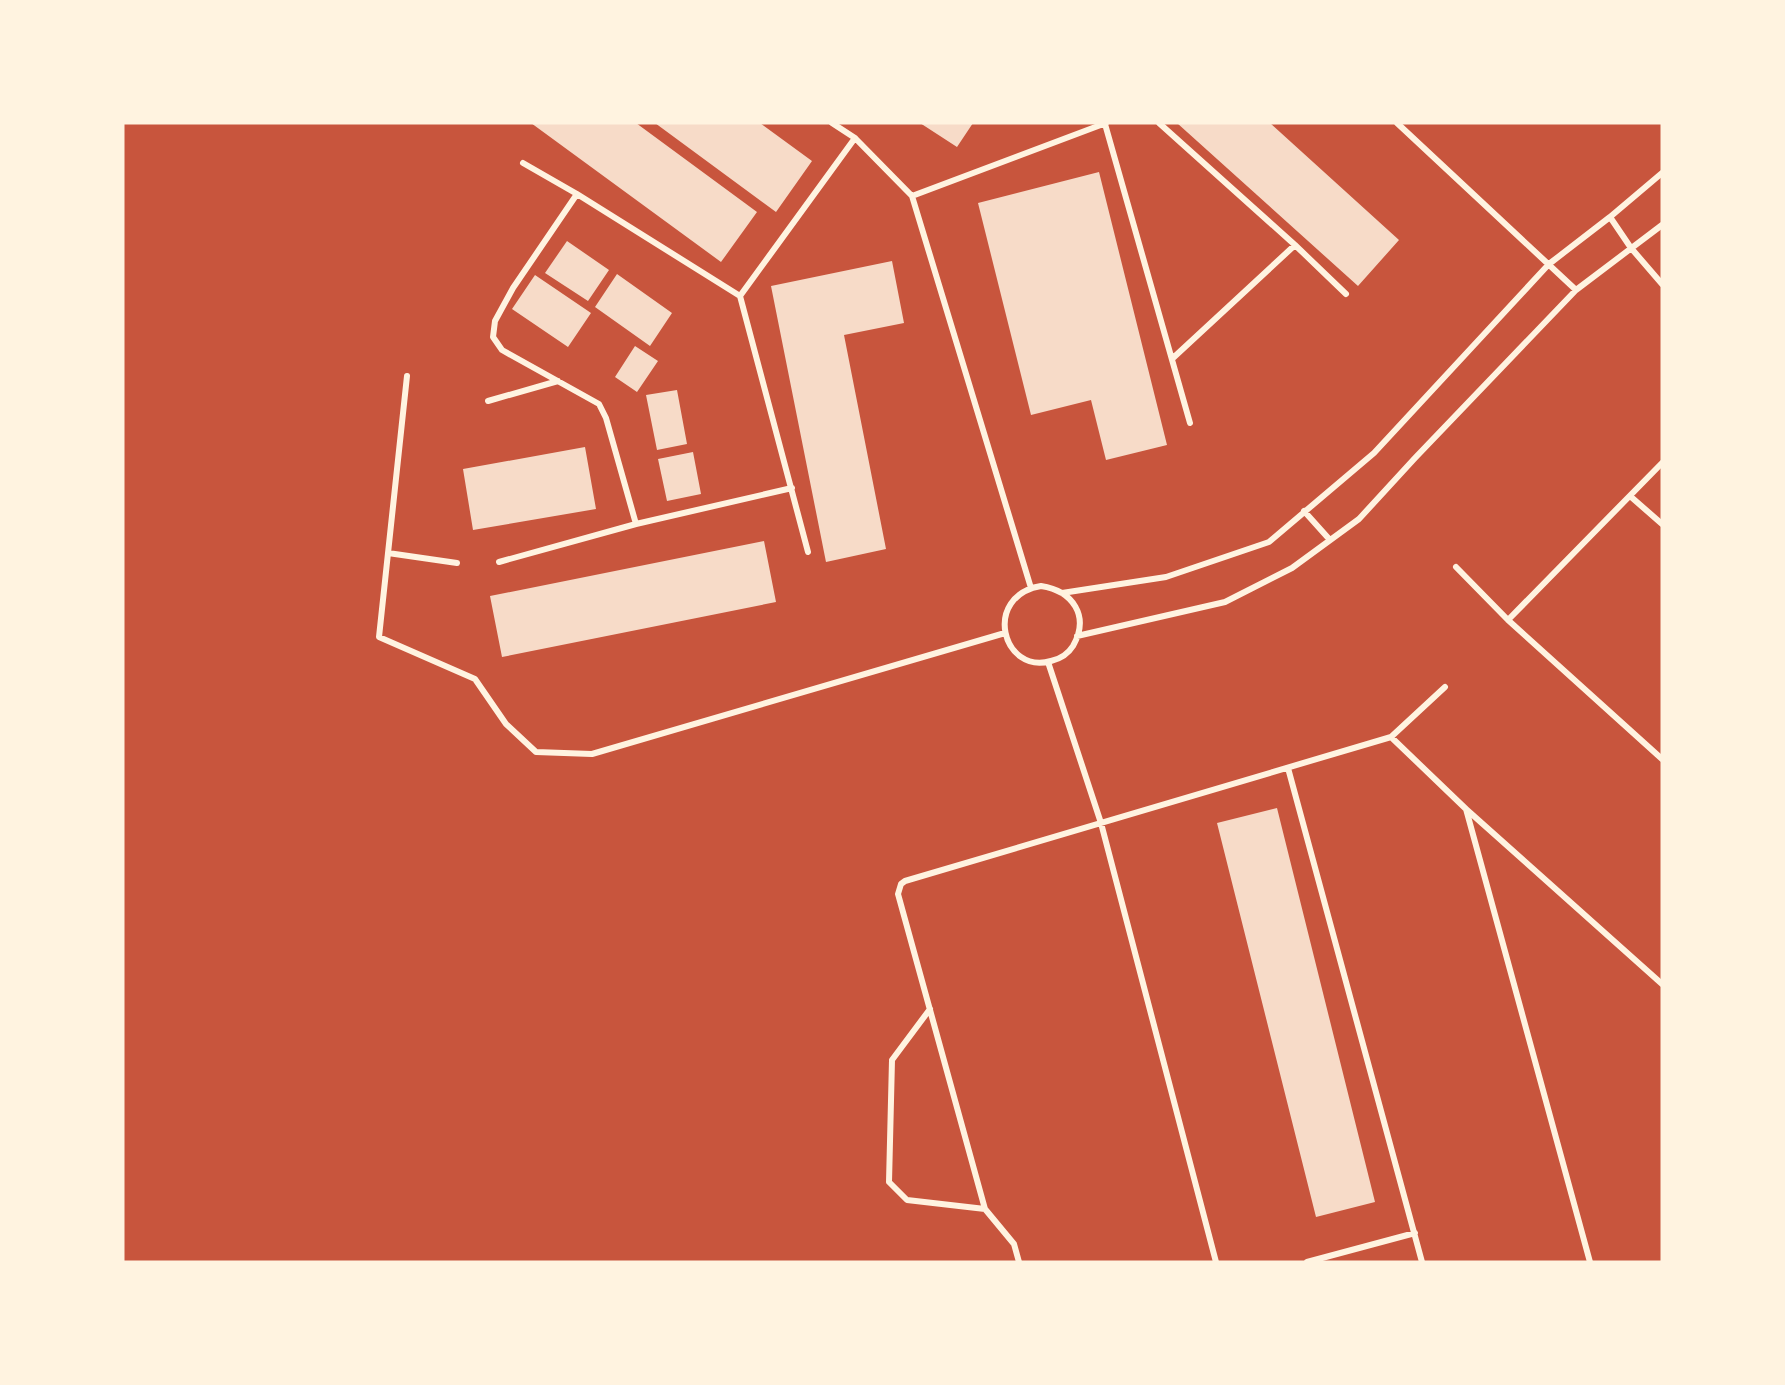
<svg xmlns="http://www.w3.org/2000/svg" width="1785" height="1385" font-family="'Source Sans 3',sans-serif">
  <rect width="100%" height="100%" fill="#c8553d"/>
  <!-- building -->
  <path fill="#f7dbc8" d="M531 123H636L757 212 721 262Z
    M655 123H760L812 161 776 212Z
    M920 123H973L957 147Z
    M1177 123H1270L1399 240 1358 286Z
    M1099 172 1167 445 1106 460 1091 400 1031 415 978 203Z
    M567 241 609 270 588 301 545 273Z
    M892 261 904 323 844 335 886 549 826 562 771 286Z
    M617 274 672 313 650 346 595 307Z
    M535 275 591 313 568 347 512 309Z
    M635 346 658 361 637 392 615 377Z
    M677 390 687 444 657 450 646 395Z
    M585 447 596 509 473 530 463 469Z
    M693 452 701 494 667 501 658 459Z
    M764 541 776 602 502 657 490 596Z
    M1277 808 1375 1202 1316 1217 1217 823Z"/>
  <g fill="none" stroke-linecap="round" stroke-linejoin="round">
    <!-- minor -->
    <path stroke="#fff3e0" stroke-width="6" d="M832 123 855 138 912 196 1031 588
      M1159 123 1295 245 1346 294
      M1397 123 1576 290
      M1105 124 1190 423
      M523 163 577 194 740 296
      M577 194 513 288 495 321 493 337 502 350 599 404 606 418 636 524
      M912 196 1106 123
      M1610 217 1631 248 1662 284
      M1173 358 1295 245
      M407 376 379 637 475 679 506 724 536 752 592 754 1005 633
      M488 401 558 381
      M1630 496 1662 524
      M1304 511 1330 540
      M808 552 740 296 855 138
      M388 553 457 563
      M499 562 636 524 792 488
      M1456 567 1508 620 1662 759
      M1041 586C1073 591 1090 616 1073 646 1068 654 1060 659 1051 661 1002 675 982 596 1041 586Z
      M1062 593 1166 577 1269 542 1374 453 1549 264 1610 217 1662 173
      M1508 620 1662 463
      M1077 636 1225 602 1292 568 1359 519 1415 458 1576 290 1662 225
      M1048 662 1101 823 1216 1262
      M1391 737 1466 809 1662 984
      M1288 768 1422 1262
      M1466 809 1590 1262
      M930 1009 892 1060 889 1182 907 1200 985 1209
      M1019 1262 1014 1244 985 1209 898 894 901 884 905 881 1391 737 1445 687
      M1307 1262 1415 1233"/>
  </g>
  <!-- border -->
  <rect width="1785" height="1385" fill="none" stroke="#fff3e0" stroke-width="249"/>
</svg>
